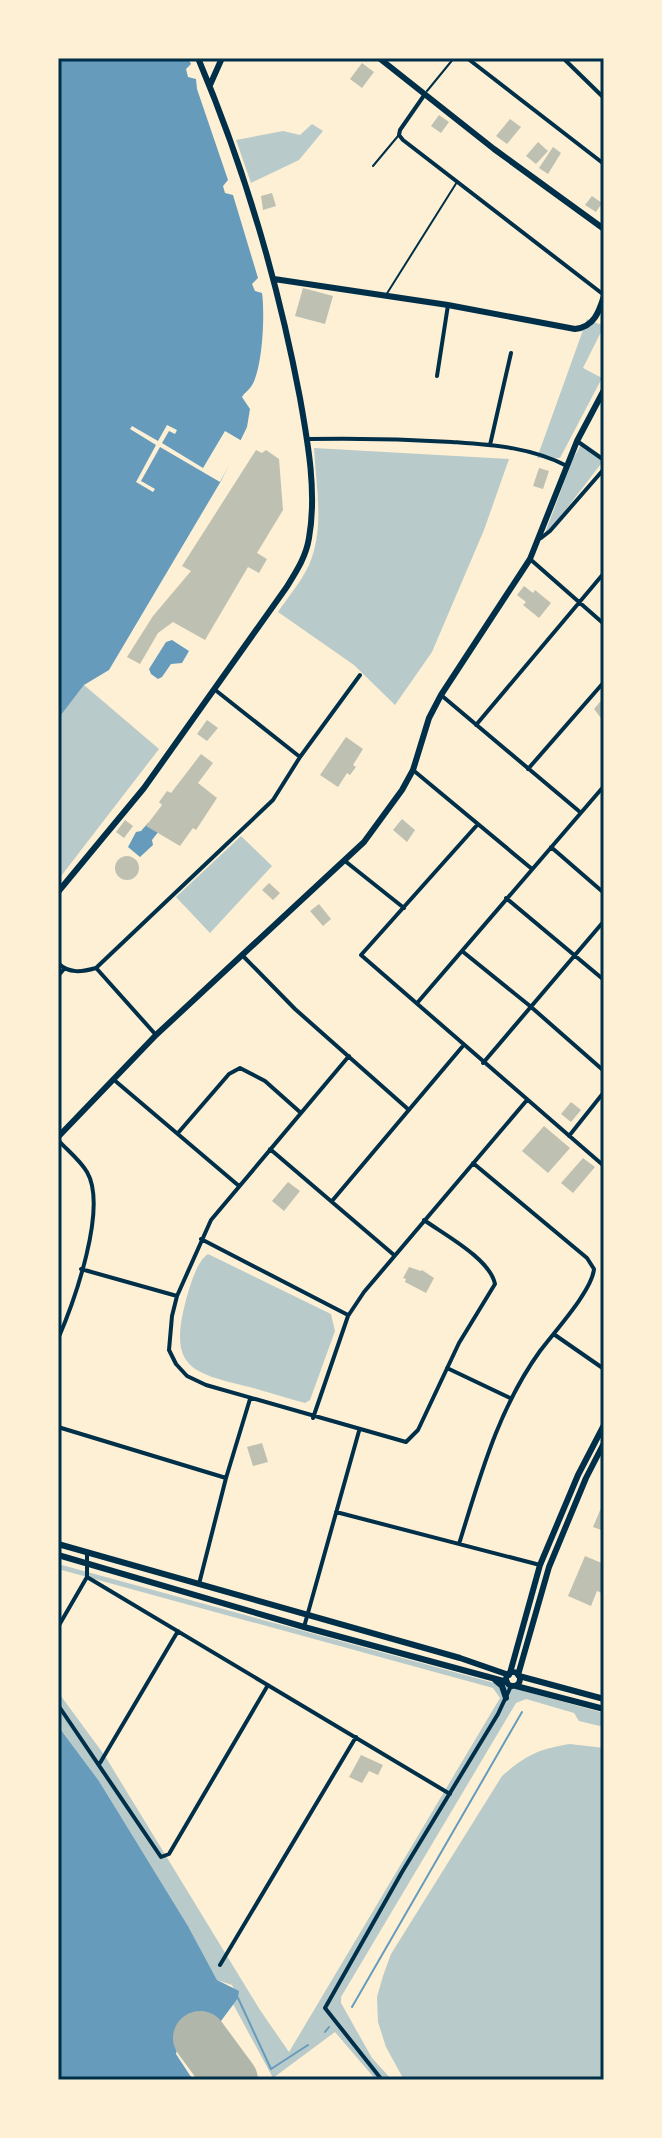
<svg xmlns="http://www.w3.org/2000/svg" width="662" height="2138" font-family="'DM Sans',sans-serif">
  <rect width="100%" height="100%" fill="#fdf0d5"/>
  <!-- green -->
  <path fill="#b9caca" d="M312 124 323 131 299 160 251 183 236 140 283 131 300 135Z
    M587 319 604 326 583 368 602 378 560 458H537Z
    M582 443 604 460 547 534 545 533 573 459Z
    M314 448 509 459 484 530 432 652 395 705 354 665 278 612C288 597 301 582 309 565 325 528 316 487 314 448Z
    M84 685 159 749 58 880V719Z
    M241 836 272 866 210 933 176 897Z
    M208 1254 331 1314 335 1331 310 1400 305 1403C285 1398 266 1391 245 1386 192 1373 169 1367 185 1304 189 1289 196 1262 208 1254Z
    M58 1564 604 1713V1727L579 1721 574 1713 526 1699 516 1703 341 1997V2003L372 2058 392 2080H376L335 2032 273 2078 233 2004 238 1998 232 1985 217 1980 188 1926 99 1781 58 1726V1692L105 1756 260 2010 289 2052 500 1698 493 1688 58 1569Z
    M570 1744 604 1748V2080H404L386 2047 378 2022 377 1997 383 1976 391 1954 502 1776C526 1755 539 1749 570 1744Z"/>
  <!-- water -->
  <path fill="#669bbc" d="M58 58H188L191 64 186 69 188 77 196 79 197 89 228 180 223 186 225 193 233 195 258 278 252 284 255 291 262 293C265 312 263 373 250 388 248 391 244 393 242 397L250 409 247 427 221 481 109 670 84 685 58 719Z
    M172 640 189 651 182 663 171 664 162 677 158 679 151 674 149 669 166 642Z
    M148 823 159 831 152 840 153 845 140 857 128 847 136 832 141 831Z
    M58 1726 99 1781 188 1926 217 1980 239 1991 238 1998 221 2021C204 2019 179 2036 176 2054L193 2080H58Z"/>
  <!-- pier -->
  <path fill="#fdf0d5" d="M167 425 177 430 175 434 169 431 162 443 203 468 225 431 242 441 220 482 160 447 141 481 155 489 153 492 136 482 156 445 130 429 132 426 158 441Z"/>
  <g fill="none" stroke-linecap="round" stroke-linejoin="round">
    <!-- stream -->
    <path stroke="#669bbc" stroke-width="2" d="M238 1998 271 2069 308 2045
      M352 2007 522 1712
      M325 2032 329 2027"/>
    <!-- runway -->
    <path stroke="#b1b6ab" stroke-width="54" d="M200 2038 231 2080"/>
  </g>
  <!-- building -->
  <path fill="#bec0b2" d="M362 63 374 72 362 88 350 79Z
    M439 115 449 122 441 133 431 126Z
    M510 119 521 127 507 144 496 136Z
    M538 142 548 151 536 164 526 156Z
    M553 147 561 153 548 174 539 168Z
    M272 193 276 206 263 210 261 196Z
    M592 196 602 203 596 212 585 205Z
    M303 288 333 296 325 324 295 316Z
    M256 450 262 453 266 450 279 459 283 510 257 553 267 559 259 573 248 567 205 640 173 622 158 633 140 664 127 657 153 616 191 571 182 566Z
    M539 468 549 471 543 489 533 486Z
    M524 586 533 593 535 590 551 603 539 618 523 605 526 602 517 595Z
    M604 697V722L594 709Z
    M207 720 218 728 207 741 197 734Z
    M346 737 363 749 353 765 356 767 350 775 347 773 338 787 320 775Z
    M201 754 213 763 198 783 217 798 196 830 193 828 180 846 146 826 162 805 159 802 167 791 171 793Z
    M402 819 415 830 407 842 393 830Z
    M125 820 133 826 124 838 116 832Z
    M115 868a12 12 0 1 1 24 0a12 12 0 1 1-24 0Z
    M269 883 280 893 273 900 262 890Z
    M319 904 331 919 323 926 310 911Z
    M571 1102 581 1110 571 1122 561 1114Z
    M544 1126 570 1148 548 1173 522 1151Z
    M583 1158 595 1167 573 1193 561 1183Z
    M288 1182 300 1191 284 1211 272 1201Z
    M409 1267 421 1271 422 1270 434 1278 426 1293 405 1282 406 1279 403 1278Z
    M262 1443 268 1462 253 1466 247 1447Z
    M604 1501V1531L593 1527Z
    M585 1556 604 1564V1594L597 1591 591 1606 568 1596Z
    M361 1755 383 1765 378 1775 369 1771 362 1783 349 1777Z"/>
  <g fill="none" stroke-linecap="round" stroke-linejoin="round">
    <!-- service -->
    <path stroke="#003049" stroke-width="2" d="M427 91 454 58
      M373 166 398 136
      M386 295 457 182"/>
    <!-- minor -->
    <path stroke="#003049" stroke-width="4" d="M467 58 604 164
      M563 58 604 98
      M425 94 400 130 399 135 403 140 604 295
      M437 376 448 305
      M307 439C356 438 403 439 452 442 493 445 530 447 567 466
      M577 441 604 460
      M490 445 511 353
      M541 538 550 531 604 469
      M530 559 604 624
      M214 689 300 757
      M441 695 580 812
      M476 725 604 573
      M528 769 604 682
      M413 770 532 869
      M478 824 361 955 604 1166
      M551 847 604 893
      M345 861 404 908
      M506 898 604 980
      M462 951 530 1006 604 1071
      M243 956 295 1009 409 1110
      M58 963C69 974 82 972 96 968L273 800 300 757 360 675
      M97 969 156 1035
      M58 976 64 969
      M418 1002 604 786
      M349 1056 211 1220 177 1296 172 1316 169 1350 176 1364 187 1376 206 1385 406 1442 418 1430 459 1343 495 1284C490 1259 445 1235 424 1220
      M483 1063 604 921
      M113 1079 239 1186
      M178 1133 229 1074 240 1068 265 1081 301 1113
      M569 1136 604 1092
      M58 1140C67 1150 80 1160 87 1172 108 1208 74 1302 58 1339
      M270 1149 394 1255
      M332 1201 462 1047
      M201 1239 348 1315
      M81 1269 177 1296
      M555 1335 604 1369
      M447 1368 510 1398
      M313 1418 348 1316 364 1292 527 1100
      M58 1427 226 1478
      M336 1512 540 1565
      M459 1544C480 1477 498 1409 540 1351 554 1332 592 1291 594 1269L587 1258 473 1163
      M87 1553V1577L450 1794
      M199 1584 226 1478 250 1399
      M58 1627 87 1577
      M304 1627 359 1431
      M58 1705 161 1857 169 1854 268 1685
      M100 1763 178 1631
      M220 1965 356 1737
      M382 2080 325 2008 402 1872 498 1714 511 1686"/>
    <!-- tertiary -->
    <path stroke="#003049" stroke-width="6" d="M58 1137 156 1035 364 842 402 790 413 770 429 718 441 695 530 559 577 441 604 390
      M510 1673 540 1565 578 1475 604 1425
      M518 1675 549 1567 586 1478 604 1443"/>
    <!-- secondary -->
    <path stroke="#003049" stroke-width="6" d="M379 58 494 149 604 229
      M210 85 222 58
      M274 279 448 305 575 329C594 327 599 312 604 296
      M58 892 144 788 286 588C296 572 306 557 309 538 317 493 308 443 300 398 278 282 244 167 198 58
      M58 1544 460 1658 509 1675
      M58 1555 304 1627 507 1682
      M506 1679a7 7 0 1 1 14 0a7 7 0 1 1-14 0Z
      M519 1676 604 1699
      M495 1680 502 1686 506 1698
      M516 1686 604 1709"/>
  </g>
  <!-- border -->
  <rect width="662" height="2138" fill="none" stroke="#fdf0d5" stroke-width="120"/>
  <rect x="60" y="60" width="542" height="2018" fill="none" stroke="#003049" stroke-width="3"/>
</svg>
